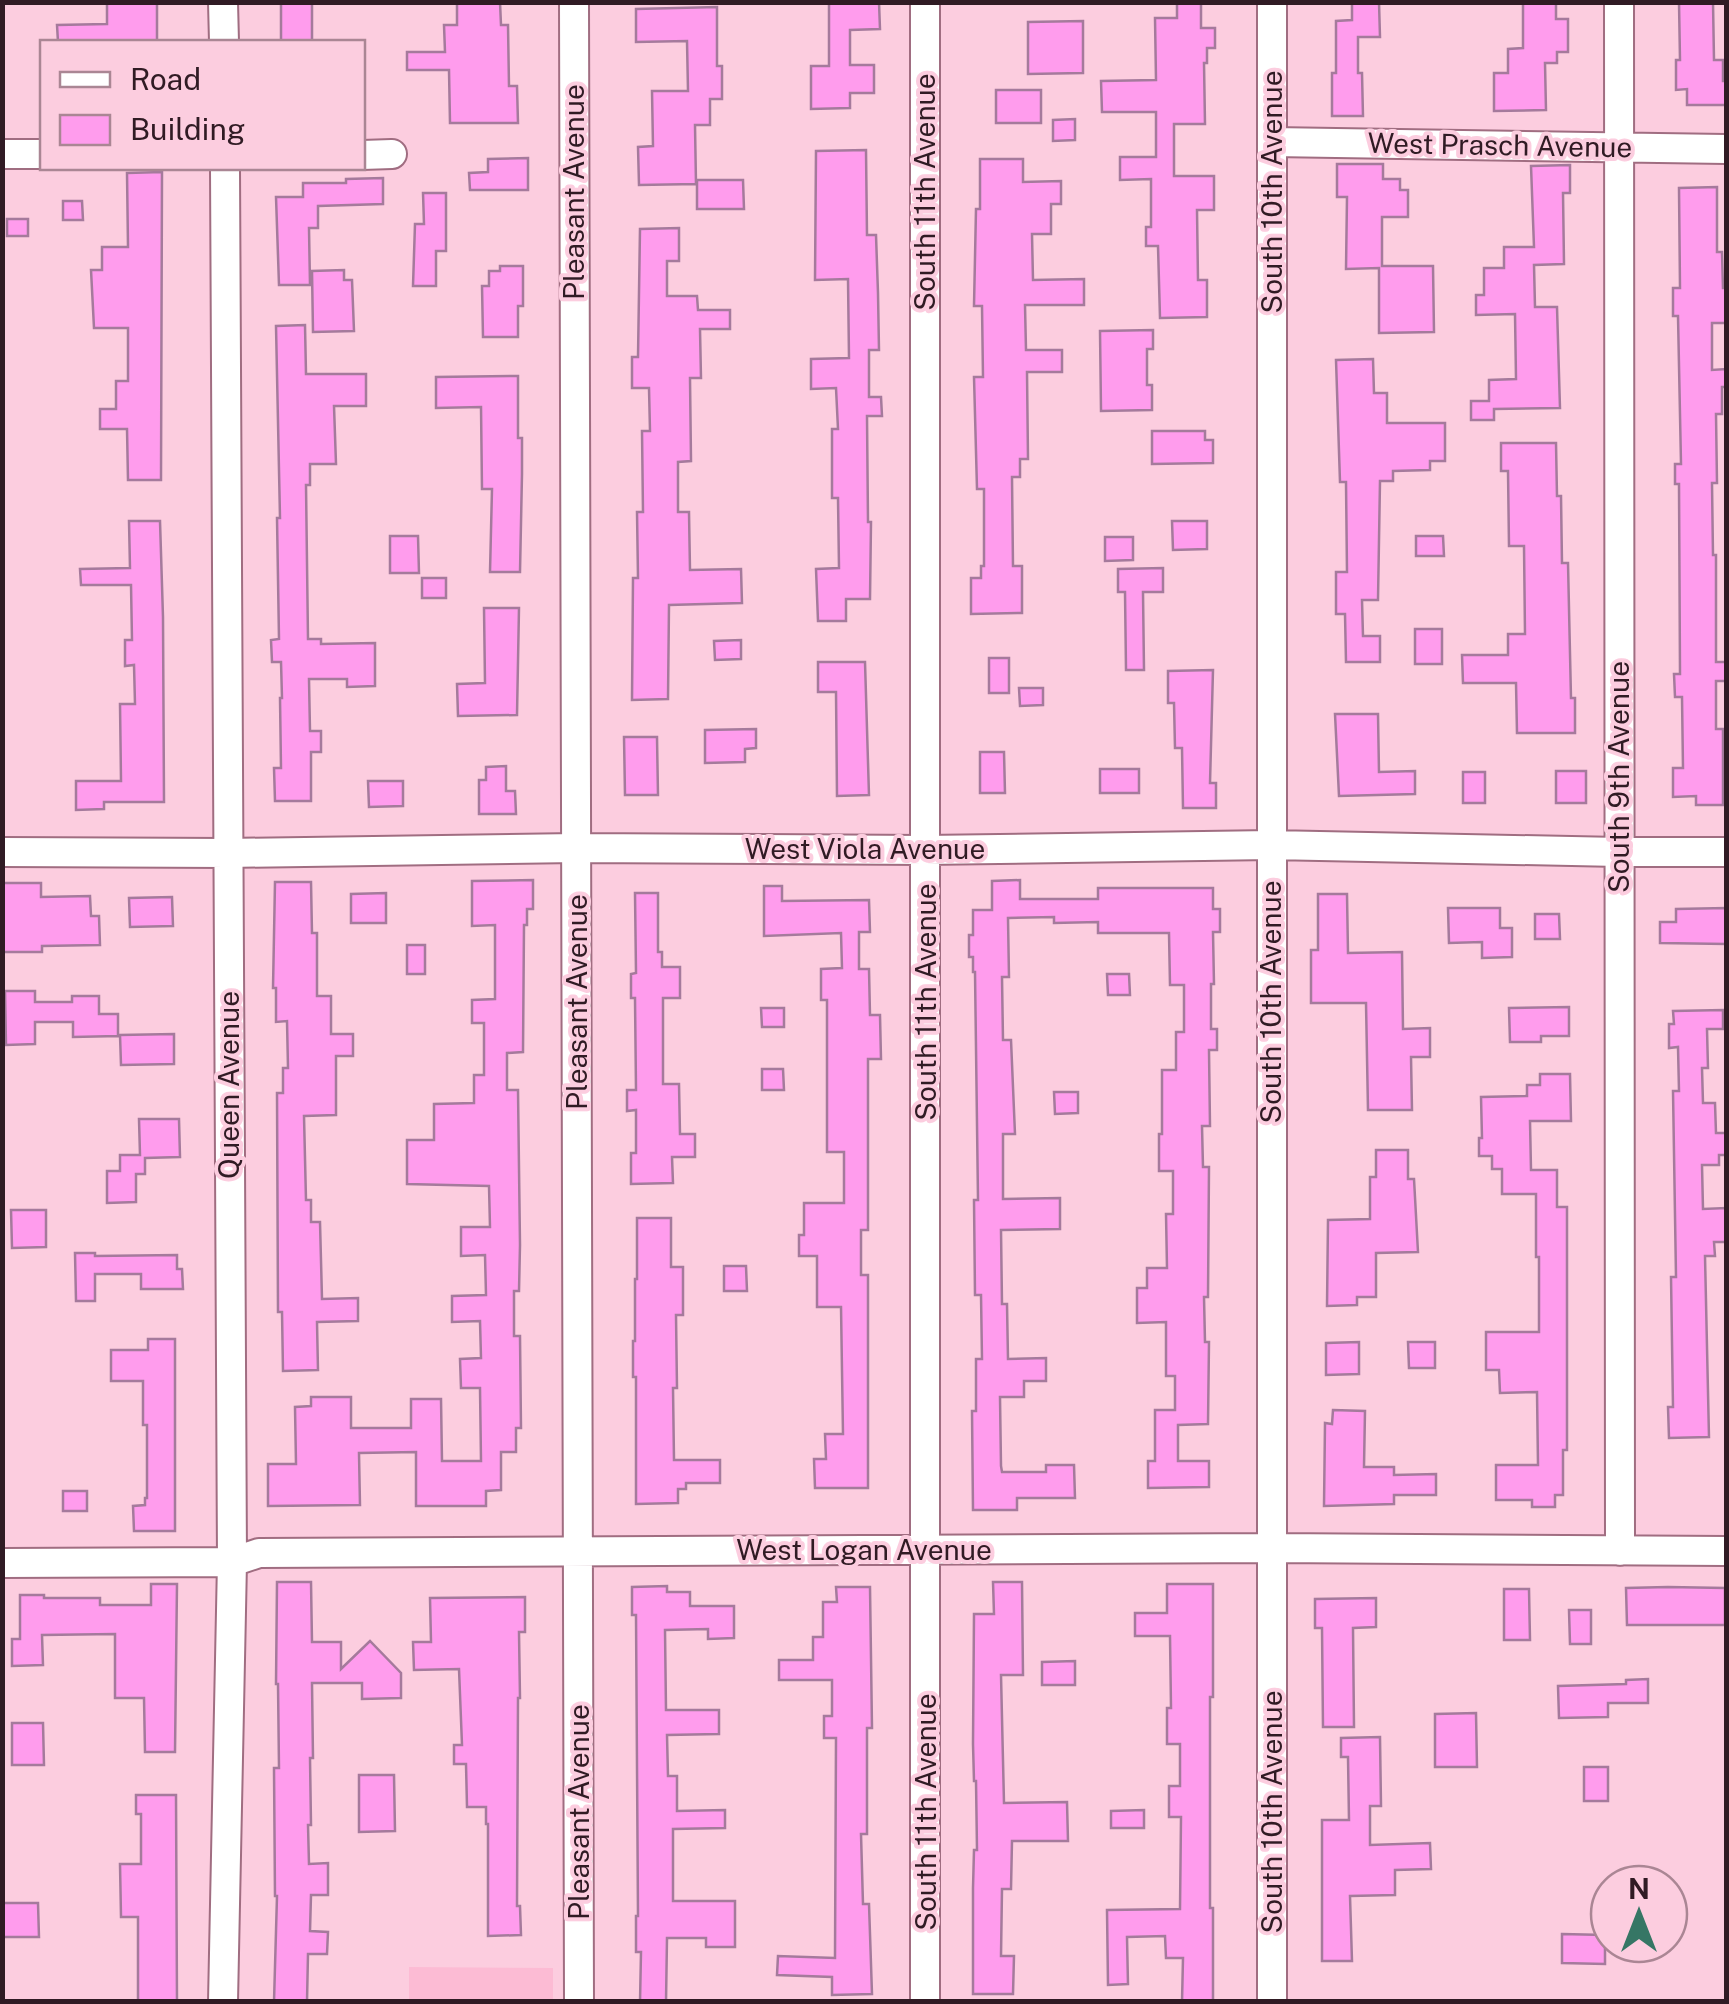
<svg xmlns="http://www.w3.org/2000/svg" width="1729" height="2004" font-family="'Public Sans',sans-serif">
  <rect width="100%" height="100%" fill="#fccddf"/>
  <!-- built -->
  <path fill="#fcbbd4" d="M409 1967 553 1968V2001H409Z"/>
  <!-- building -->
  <path fill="#ff9ced" stroke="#a57a9c" stroke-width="2.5" d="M107 2H157V42H58L57 25 107 24Z
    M281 2H312V42H281Z
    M457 2H500L501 25H508L509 86H517L518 123H450L449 70H407V52H445L444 25H457Z
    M829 2H879L880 29 850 30V65H874V93H850V108L811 109V66H829Z
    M1177 2H1201V28H1215V48H1207V63H1204L1205 124H1174V176H1214V210H1197L1198 280H1207V317L1160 318 1158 246H1146V227H1151V179L1120 180V157H1156V112H1102L1101 81 1156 80 1155 18H1177Z
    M1352 2H1379L1380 37H1358V73H1362L1363 116H1332V73H1336V21L1352 20Z
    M1523 2H1556V19H1568V52H1557V63H1545L1546 110 1494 111V73H1508V49L1523 48Z
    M1679 2H1713L1714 60H1723V81H1726V105H1687V89L1676 90V60H1680Z
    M717 7V66H722V99H710V125H695L696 184 639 185 638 147 653 146 652 91H688L687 41 636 42V9Z
    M1083 21V73L1028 74V22Z
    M996 90H1041V123H996Z
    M1075 119V140L1053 141V120Z
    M866 150 867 235H876L878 293 879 350H869V397H881L882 416H867L868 522H871L870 599H846V621H818L816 569 839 568 838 498H832V429H838L836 388 811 389V359L849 358 848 279 815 280 816 151Z
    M528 158V190H470L469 173 488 172V159Z
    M980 159H1023V182L1061 181V204H1051V234H1032L1033 280 1084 279V305H1025L1026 350H1062V372H1027L1028 459H1020V477H1012L1013 566H1022V613L971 614V578H981V566H984V489H977L974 377H983L982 306H974L976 209H980Z
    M1337 164H1383V179H1400V190H1408V217H1382V266H1433L1434 332 1379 333V268L1346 269 1347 197H1337Z
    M1570 165V193H1563L1564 264 1534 265 1535 307H1557L1560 408 1494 409V420H1471V401H1489V380L1516 379 1515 314 1476 315V295H1484V268H1504V247H1534L1531 166Z
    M162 172 161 480H128L127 429H100V409H116V381H128V328H94L91 270H102V247H128L127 173Z
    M383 178V204L318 206V228H309L310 285H279L276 197H303V183H346V179Z
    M697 180H743L744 209H697Z
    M1717 187V252H1722L1723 288H1726V323H1712V370L1726 369V387H1722V414H1716L1717 483H1712L1713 555H1716V662H1726V681H1716V729H1723V805H1696V796L1673 797V768H1683L1682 697H1675L1674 674H1680L1679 484H1675V464H1681L1678 316H1673V288H1680L1679 188Z
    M423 193H446V251H436V286H413L415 224H424Z
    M63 201H82L83 220H63Z
    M7 219H28V236H7Z
    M679 228V261H667V296H697L698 310H730V329H700L701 378H690L691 461 678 462V512H689L690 570 741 569 742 603 669 605 668 699 632 700 633 578H638L637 512H643L642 431H650L649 388H632V357H638L640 229Z
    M500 266H523V306H518V337H483L482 286H489V271H500Z
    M344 270V280H352L354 331 313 332 312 271Z
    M305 325 306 374H366V406H334L336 464H310V485H306L308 639H321V644L375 643V686L347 687V679H309L310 731H321V752H311V801H275L274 768H281L280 698H282L281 662H272L271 640 279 639 277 518H280L276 326Z
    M1153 330V349H1147V385H1152V410L1101 411 1100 331Z
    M1373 359 1374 393H1387V423H1445V461H1430V470L1393 471V481H1380L1378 600H1362L1363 636H1380V662H1346L1345 614H1336V572H1347L1346 482H1340L1336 360Z
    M518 376V438H522V474L520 572H490L492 489H482L481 407 436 408V377Z
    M1152 431H1205V440H1213V463L1152 464Z
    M1501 443H1556L1557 496H1561L1562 563H1568L1571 698H1575V733H1517L1516 683H1463L1462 655H1508V634H1525L1524 546H1509L1508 471H1501Z
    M129 521H160L163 617 164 802H104V809L76 810V781H121L120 704H135L134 665 125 666V640H132L131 585H81L80 569 130 568Z
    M1172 521H1207V549L1173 550Z
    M390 536H418L419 573H390Z
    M1416 536H1443L1444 556H1416Z
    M1105 537H1133V560L1105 561Z
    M1163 568V592H1143L1144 670H1126L1125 592H1118V569Z
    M422 578H446V598H422Z
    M484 608H519L517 715 458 716 457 684 485 683Z
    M1415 629H1442V664H1415Z
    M741 640V659L715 660 714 641Z
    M989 658H1009V693H989Z
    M818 662H865L869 795 837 796 836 692H818Z
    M1213 670 1210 783H1216V808H1183L1182 748H1175L1174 703H1168V671Z
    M1019 688H1043V705L1020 706Z
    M1335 714H1378L1379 772 1415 771V794L1339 796Z
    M756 729V748L745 749V762L705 763V730Z
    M624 737H657L658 795H625Z
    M980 752H1004L1005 793H980Z
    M506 766V791H515L516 814H479V780H486V767Z
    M1100 769H1139V793H1100Z
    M1556 771H1586V803H1556Z
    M1463 772H1485V803H1463Z
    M368 781H403V806L369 807Z
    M533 880V909H527V925H524L523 1052 507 1053V1090H518L520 1245 519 1291H514V1336H520L521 1428H516V1452H501V1490L486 1491V1506H416V1452L359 1453 360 1505 268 1506V1464H296L295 1407 311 1406V1397H351V1428H411V1399H441L442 1461H481L480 1388H461L460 1359 481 1358 480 1321 452 1322V1296L486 1295 485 1255 461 1256V1227H490L489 1186 407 1184V1140H434V1104L474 1103V1075H484V1023H472V1000L495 999V925L472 926V881Z
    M1020 880V899H1098V888H1213V909H1220V932H1213L1214 984H1211V1029H1217V1050H1209L1210 1126H1202L1203 1167H1209L1208 1297H1204L1205 1342H1209L1208 1424 1178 1425V1461H1209V1487L1148 1488V1461H1155V1410H1175V1376H1166V1322L1137 1323V1288H1147V1268H1167L1166 1214H1173V1171H1159V1134H1162V1070H1176V1032H1184V985H1170L1169 933H1098V922L1054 923V917L1008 918 1009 977H1002L1003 1040H1011L1015 1134H1003V1199L1060 1198V1229L1001 1230 1002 1304H1007L1008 1359 1046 1358V1381H1024V1397H1000L1001 1466 1002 1472H1046V1465H1074L1075 1498H1017V1510H973L972 1411H976V1359H982L981 1295H975L974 1200H978L975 972H973V957H969V935H973V910H992V881Z
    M275 882H311L312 933H317V996H331V1034H353V1056H336V1115L304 1116 306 1200H311V1222H320L322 1299 358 1298V1321L317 1322 318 1370 283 1371 282 1312H278L277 1093H283V1068H288L287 1021 276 1022V988H273Z
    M3 883H41V897L90 896 91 916H99L100 945 42 946V952H3Z
    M764 886H782V901L869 900 870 932H859V969H869L870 1015H880L881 1059H868V1230H861V1275H868V1488H815L814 1459H826L825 1434H843L841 1307H817V1256H799V1235H804V1203H844V1152H827V1000H821V969L842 968 841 933 764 936Z
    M386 893V923H351V894Z
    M635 893H658V952H662V967H680V998H663V1084H679L680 1134H695V1157H672L673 1183 631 1184V1153H636V1110L627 1111V1090H636L635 998H631V974L636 973Z
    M1318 894H1347L1348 953 1402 952 1403 1029 1430 1028V1057H1411L1412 1110H1368L1366 1003H1311V950H1318Z
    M172 897 173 926 130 927 129 898Z
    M1448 908H1500V928H1512V957L1482 958V942L1449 943Z
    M1726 908V944L1660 943V922H1676V909Z
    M1535 914H1559L1560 939H1535Z
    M407 945H425V974H407Z
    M1107 974H1129L1130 995H1108Z
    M5 991H35V1002H72V996H99V1014H118V1036L73 1037V1022H35V1044L6 1045Z
    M1569 1007V1036H1541V1042H1510L1509 1008Z
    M761 1008H784V1027H762Z
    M1723 1010V1029H1707L1708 1068H1702L1703 1103H1715L1716 1133H1726V1155H1719V1165H1702L1703 1209 1726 1208V1242H1714L1715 1256H1705L1709 1437 1669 1438 1668 1407H1673L1671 1277H1676L1673 1091H1679L1678 1047 1669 1048V1024H1674L1673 1011Z
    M174 1034V1064L121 1065 120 1035Z
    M762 1069H783L784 1090H762Z
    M1540 1074H1570L1571 1121H1530L1531 1170H1557V1207H1567V1450H1563V1495H1555V1507H1532V1500H1496V1465H1538L1537 1392 1500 1393 1499 1370H1486V1332H1539V1257H1536V1194H1502V1169H1492V1156H1479V1138H1482L1481 1097 1527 1096V1085H1540Z
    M1054 1092H1078V1113L1055 1114Z
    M139 1119H179L180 1157 145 1158V1174H136V1202L107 1203V1171H120V1155H140Z
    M1376 1150H1408V1179H1414L1418 1252 1376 1253V1297H1357V1305L1327 1306 1328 1220 1370 1219V1177H1376Z
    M11 1210H46V1247L12 1248Z
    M637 1218H671V1267H683V1315H676L677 1388H673L674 1460H720V1483H686V1489H678V1503L636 1504V1377H633V1341H635V1279H637Z
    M75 1253H95V1256L177 1255V1269H182L183 1289H141V1274H95V1301H76Z
    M724 1266H746L747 1291H724Z
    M148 1339H175V1531H134L133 1506 145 1505V1498H147V1425H143V1381H111V1350H148Z
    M1359 1342V1374L1326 1375V1343Z
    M1408 1342H1435V1368H1409Z
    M1333 1410 1365 1411 1364 1467H1394V1475L1436 1474V1495H1394V1504L1324 1506 1325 1423 1332 1424Z
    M63 1491H87V1511H63Z
    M277 1582H311L312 1642H341V1669L370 1641 401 1673V1698L362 1699V1683H312L313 1758H310L311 1825H308L309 1864 328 1863V1895H311L310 1931 328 1932 327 1954H308L307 2002H274L277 1896H275L274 1768H279L278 1684H276Z
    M993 1582H1022L1023 1675H1001L1004 1803 1067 1802 1068 1841H1012L1011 1889H1002L1001 1956H1014L1013 1994H973V1888L974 1850H977L976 1781H974L973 1744 974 1614H994Z
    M151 1584H177L175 1752H145L144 1698H115V1634L42 1635 43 1665 12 1666V1639H20V1595H44V1598H100V1605H151Z
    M1167 1584H1213V1697H1210V1908H1213V2002H1182L1183 1958H1166L1165 1936 1127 1937 1128 1984 1108 1985 1107 1910 1180 1909 1181 1817H1169V1786H1180V1744H1167V1708H1171L1170 1636H1135V1613H1167Z
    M667 1586V1592H690V1606H734V1638L708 1639V1629L665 1630 666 1710H719V1734L667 1735 668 1776H677V1811L725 1810V1828L673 1829V1901H735V1947H706V1938H667L666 2002H640L641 1952H636V1916H638L636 1615H632V1587Z
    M836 1587H870L872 1728H867V1834H861L863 1904H869L872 1994 832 1995V1977L777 1975 778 1956 835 1958 836 1738H824V1716H832V1680H779V1660H813V1637H823V1602H837Z
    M1668 1587 1725 1588V1625H1627L1626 1588Z
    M1504 1589H1529L1530 1640H1504Z
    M525 1597V1632H519L520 1698H518L517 1906H520L521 1935 488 1936V1824H486V1807H467L466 1764H454V1745H462L459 1669 414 1670 413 1642H431L430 1598Z
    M1376 1598V1627L1353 1628 1354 1727H1323L1322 1628H1315V1599Z
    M1569 1610H1591V1644H1570Z
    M1075 1661V1685H1042V1662Z
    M1648 1679V1703H1608V1717L1559 1718 1558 1686 1626 1684V1680Z
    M1476 1713 1477 1767H1435V1714Z
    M12 1723H43L44 1765H12Z
    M1380 1737 1381 1806H1370V1845L1430 1843 1431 1869 1395 1870V1895L1350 1896 1352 1961H1322V1820H1349L1348 1757H1341V1738Z
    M1584 1767H1608V1801H1584Z
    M359 1775H394L395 1831 359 1832Z
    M136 1795H176L177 2002H138V1917H121L120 1864H141V1814H136Z
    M1144 1810V1828H1111V1811Z
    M2 1903H38L39 1937H2Z
    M1562 1934 1605 1935V1964L1562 1963Z"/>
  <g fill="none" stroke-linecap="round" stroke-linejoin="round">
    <defs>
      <path id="minor" d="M223 2 224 42
        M574 2 579 2002
        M925 2V2002
        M1619 2 1620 1551
        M1273 142 1726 149
        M2 154H42
        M362 155 392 154
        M2 852 228 853 576 848 925 850 1271 845 1619 852H1726
        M2 1563 232 1562 259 1553 1273 1548 1726 1551
        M223 2002 232 1562 225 168
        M1272 2002V2"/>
    </defs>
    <!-- minor casing -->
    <use href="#minor" stroke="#a06d81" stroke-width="32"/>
    <!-- minor -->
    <use href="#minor" stroke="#fff" stroke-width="28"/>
  </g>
  <g text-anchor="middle" stroke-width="8" stroke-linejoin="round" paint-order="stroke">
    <!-- street labels -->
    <g font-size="28" fill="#301b24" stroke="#fccddf">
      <text transform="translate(1500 145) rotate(1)" y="10">West Prasch Avenue</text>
      <text transform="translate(574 192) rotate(-90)" y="10">Pleasant Avenue</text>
      <text transform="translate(925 192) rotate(-90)" y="10">South 11th Avenue</text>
      <text transform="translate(1272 192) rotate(-90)" y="10">South 10th Avenue</text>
      <text transform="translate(1619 777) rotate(-90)" y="10">South 9th Avenue</text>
      <text x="865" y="859">West Viola Avenue</text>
      <text transform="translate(577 1002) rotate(-90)" y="10">Pleasant Avenue</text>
      <text transform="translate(926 1002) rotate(-90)" y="10">South 11th Avenue</text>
      <text transform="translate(1271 1002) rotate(-90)" y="10">South 10th Avenue</text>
      <text transform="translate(229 1085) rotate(-90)" y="10">Queen Avenue</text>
      <text x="864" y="1560">West Logan Avenue</text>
      <text transform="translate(579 1812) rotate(-90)" y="10">Pleasant Avenue</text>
      <text transform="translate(926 1812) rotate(-90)" y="10">South 11th Avenue</text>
      <text transform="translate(1272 1812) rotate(-90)" y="10">South 10th Avenue</text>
    </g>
  </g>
  <!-- border -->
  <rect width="1729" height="2004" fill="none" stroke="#301b24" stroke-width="10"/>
  <!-- legend -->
  <rect x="40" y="40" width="325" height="130" fill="#fccddf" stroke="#aa8694" stroke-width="2.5"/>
  <rect x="60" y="72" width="50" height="15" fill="#ffffff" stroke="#aa8694" stroke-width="2.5"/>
  <text x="130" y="90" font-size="30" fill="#301b24">Road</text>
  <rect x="60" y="115" width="50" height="30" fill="#ff9ced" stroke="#aa8694" stroke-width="2.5"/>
  <text x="130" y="140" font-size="30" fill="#301b24">Building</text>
  <!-- north arrow -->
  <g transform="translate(1639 1914)"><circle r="48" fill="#fccddf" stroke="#aa8694" stroke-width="2.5"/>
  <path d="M0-8L18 38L0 25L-18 38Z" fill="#367665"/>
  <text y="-15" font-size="28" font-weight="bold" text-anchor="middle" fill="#301b24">N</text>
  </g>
</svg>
